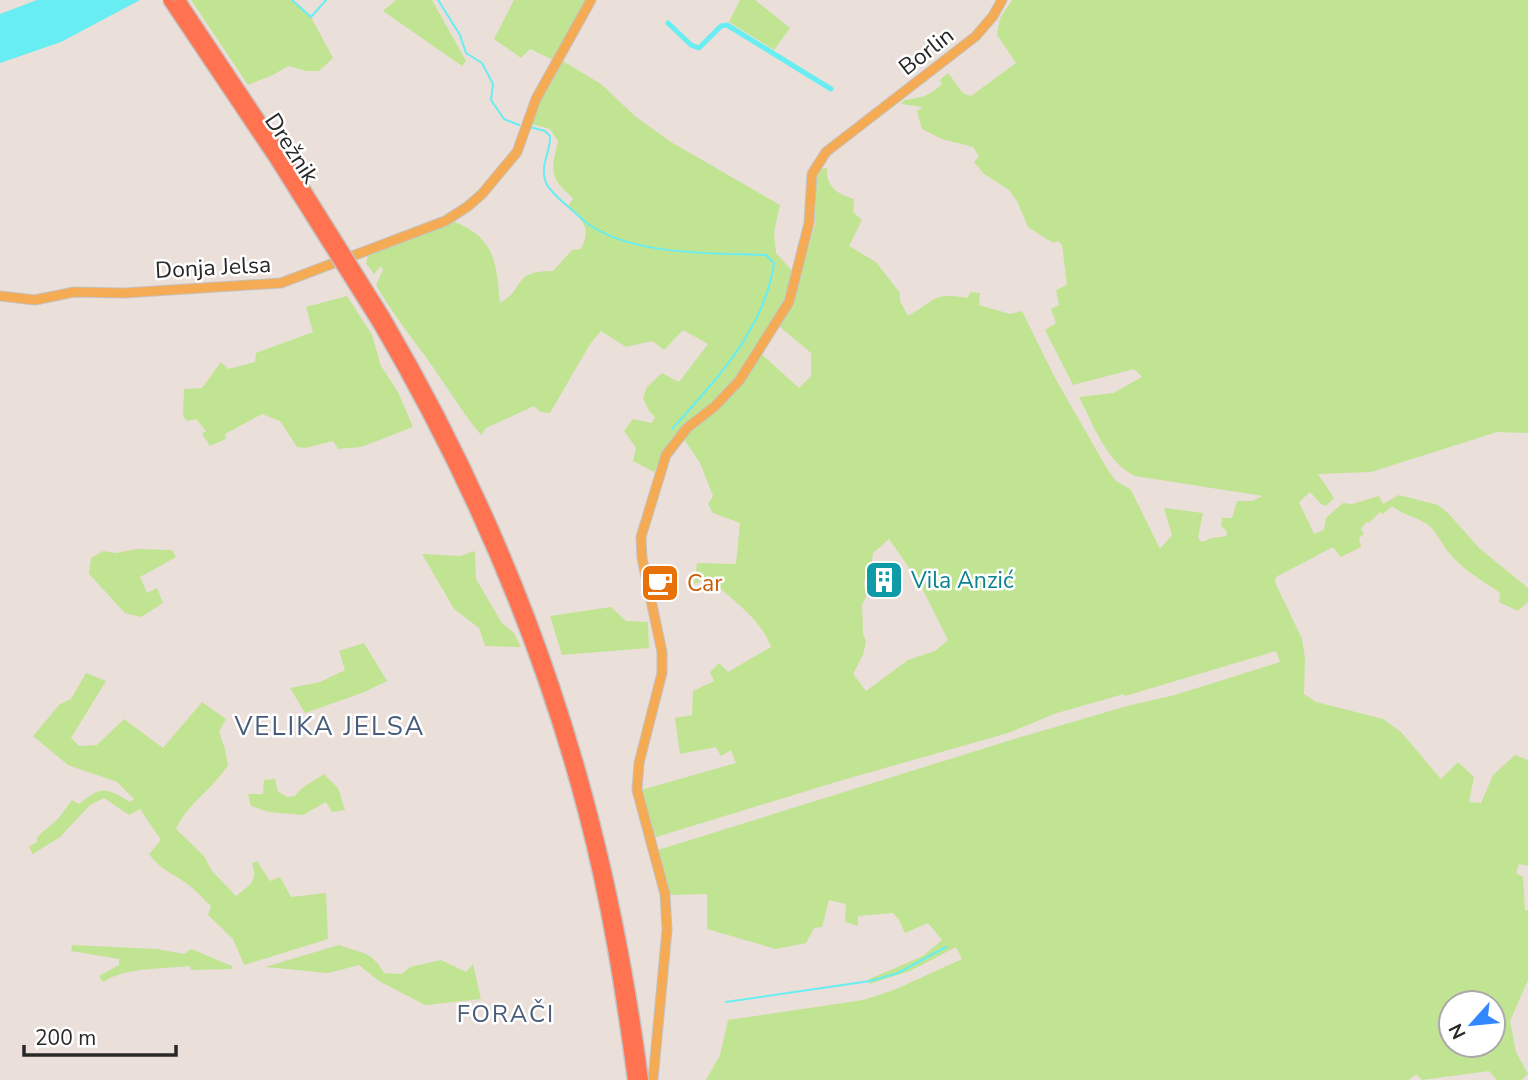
<svg xmlns="http://www.w3.org/2000/svg" width="1528" height="1080" font-family="'Nunito Sans',sans-serif">
  <rect width="100%" height="100%" fill="#ebdfd9"/>
  <!-- green -->
  <path fill="#c1e493" fill-rule="evenodd" d="M191 0H292L311 17 333 58 319 71H307L288 66 273 75 248 85Z
    M396 0H432L466 61 462 66 383 11Z
    M514 0H585L553 60 530 49 521 58 494 39Z
    M740 0H755L790 28 774 50 729 22Z
    M1012 0H1528V433L1497 432 1371 472 1318 474 1334 498 1326 506 1320 503 1310 492 1299 502 1314 534 1324 530 1326 518 1343 503 1352 504 1379 496 1383 504 1399 495 1438 505 1449 514 1479 548 1528 588V602L1518 611 1499 602 1500 593C1484 581 1464 571 1451 555 1442 546 1438 532 1427 524 1416 517 1403 515 1392 506L1383 514 1380 512 1369 523 1366 522 1361 529 1364 534 1359 538 1361 547 1341 557 1333 547 1276 577 1275 582 1302 639 1305 658 1304 694 1316 702 1383 719 1401 732 1441 779 1458 762 1474 777 1469 802 1481 803 1493 775 1515 755 1528 760V866L1519 864 1516 873 1523 877 1525 910H1528V980L1510 1021 1516 1052 1528 1074 1521 1080H1497L1489 1071 1422 1080 1416 1074 1409 1080H706L720 1055 728 1020 863 1000 894 990 962 959 956 947 910 971 869 984V979L923 956 942 940 928 923 905 933 899 920 893 913 858 916V926L845 922 846 904 829 900 822 927 814 928 806 943 776 949 707 929V894L671 895 664 878 658 850 1011 740 1127 706 1175 695 1280 662 1276 651 1125 696 1124 694 1057 713 1008 733 836 782 653 838 641 790 736 763 731 750 721 756 716 747 680 754 675 718 692 715 693 691 714 681 710 672 719 663 728 672 771 647C761 618 730 599 709 578L694 584 697 563 736 564 740 523 713 513 708 504 713 496 700 463 679 432 666 448 654 472 633 461 636 448 624 431 633 419 652 423 655 417 649 411 643 398 647 387 662 373 679 382 708 344 683 330 664 350 652 341 626 347 601 331 590 344 550 413 540 412 534 406 486 428 481 435C457 406 439 373 416 344 402 325 388 306 376 285L383 270 381 266 374 274 366 263 369 251 453 219 455 222C497 239 496 265 500 303 527 287 511 271 553 271L572 250 581 249C592 227 583 222 568 207L573 198C549 178 551 171 558 141L550 129 531 124 540 98 561 60 601 84 636 117 671 142 780 205 774 232 776 253 793 272 779 313 757 350 799 388 811 376V353L780 327 799 279 815 225 816 182 818 169 827 168C826 187 837 194 854 199L853 212 862 220 849 246 876 262 900 293V301L908 316C937 300 931 292 967 298L971 292 980 293 979 305 1010 314 1022 311 1055 378 1106 467 1116 481 1130 489 1133 494 1160 549 1172 535 1164 508 1203 513 1198 538 1202 542 1212 538 1227 536 1226 530 1221 526 1222 518H1232L1237 501H1252L1263 496 1135 476C1106 462 1093 424 1079 397L1113 393 1142 377 1134 369 1073 385 1045 330 1056 323 1051 309 1059 305 1056 290 1067 285 1062 245 1058 241 1053 243 1028 227 1017 201 1009 190 984 174 974 162 979 156 973 147 942 139 922 129 917 111 923 107 901 104 904 100C920 98 930 96 942 84L940 80 948 73 963 93 971 96 1016 63 997 35 1000 18ZM889 539 919 582 948 640 935 651 908 660 866 691 853 674 863 655 866 642 863 633 862 605 866 597 864 581 871 567 873 553ZM1451 1003H1493V1045H1451Z
    M347 296 372 335 381 366 398 392 413 427 361 447 338 449 333 441 305 448 297 447 280 421 262 414 225 434 226 439 210 446 202 434 206 431 196 419 187 421 183 416 184 389 202 388 221 362 228 369 255 362 256 353 313 332 306 307Z
    M137 549 172 550 176 557 140 577 147 593 157 588 163 603 141 617 125 613 89 574 91 558 103 551 116 553Z
    M475 551 476 579 502 623 514 633 521 647 485 646 479 628 454 609 422 554 460 556Z
    M611 607 626 621 648 622 649 648 562 655 550 616Z
    M364 643 387 681 362 693 305 713 290 688 320 682 345 670 339 651Z
    M86 673 106 681 71 738 79 746 97 745 124 719 163 748 202 702 226 719 219 732 225 749 228 765C213 789 187 804 176 829L204 856 212 871 236 896C250 885 258 882 252 863L257 861 270 881 280 877 291 897 326 893 328 939 244 965 233 939 208 915 211 906C204 900 198 892 190 886 176 875 160 870 149 854L161 840 140 809 129 815 104 798 90 805 60 837 33 854 29 847 37 842V837L58 819 72 800 79 804C102 786 105 787 130 802L134 799 117 782 68 765 33 736 60 704 71 699Z
    M324 774 338 788 345 810 332 812 326 802 303 815 269 812 251 806 248 794H263L264 780 275 779 278 792 288 797 295 796 302 788Z
    M72 945 157 949 184 954 191 949 232 966 233 969 191 970 190 966C163 969 125 967 103 982L99 976 119 965V959L71 951Z
    M339 945C362 954 371 950 384 973L402 974 410 967 441 960 466 972 473 964 481 999 425 1005 379 981 359 965 328 973 265 967Z"/>
  <!-- water -->
  <path fill="#67edf2" d="M37 0H140L61 42 0 63V14Z"/>
  <g fill="none" stroke-linecap="round" stroke-linejoin="round">
    <!-- stream -->
    <path stroke="#67edf2" stroke-width="2" d="M292 0 311 17 326 0
      M438 0 460 35 466 53 482 63 493 84 491 100 504 119 519 125
      M530 127 545 131 550 136C551 152 539 165 546 183 551 193 563 202 572 210 577 214 583 220 588 224 634 256 712 253 766 255L774 263C765 329 715 381 672 429
      M726 1002 870 981 898 973 946 947"/>
    <!-- canal -->
    <path stroke="#67edf2" stroke-width="5" d="M668 23 691 45 699 48 721 26 727 25 831 89"/>
    <defs>
      <path id="major" d="M0 296 35 300 74 292 124 293 281 283 445 221 467 207 482 194 517 152 536 99 591 0
        M653 1080 667 930 665 894 637 790 639 763 662 673V652L642 558 641 537 666 455 687 428 714 407 739 381 789 302 809 223 812 174 826 152 976 36 993 16 1002 0"/>
      <path id="highway" d="M385 317C527 559 607 802 643 1080
        M377 322C467 476 539 641 584 814 607 901 621 991 633 1080"/>
    </defs>
    <!-- major casing -->
    <use href="#major" stroke="#c3c3c3" stroke-width="11"/>
    <!-- highway casing -->
    <use href="#highway" stroke="#c3c3c3" stroke-width="13"/>
    <!-- major -->
    <use href="#major" stroke="#f5aa54" stroke-width="9"/>
    <!-- highway -->
    <use href="#highway" stroke="#ff7350" stroke-width="10"/>
    <defs>
      <path id="highway-bridge" d="M168 0 276 161 377 322
        M180 0 285 157 385 317"/>
    </defs>
    <!-- highway-bridge casing -->
    <use href="#highway-bridge" stroke="#c3c3c3" stroke-width="13" stroke-linecap="butt"/>
    <!-- highway-bridge -->
    <use href="#highway-bridge" stroke="#ff7350" stroke-width="10"/>
  </g>
  <!-- icons -->
  <defs>
    <symbol id="building-square" viewBox="-11 -11 22 22"><rect x="-9" y="-9" width="18" height="18" rx="4" fill="#0f9aa8" stroke="#fff"/><path d="M-4-6H4V6H1V3H-1V6H-4ZM-2.5-4.3h1.7v1.8h-1.7ZM.8-4.3h1.7v1.8H.8ZM-2.5-1h1.7V.8h-1.7ZM.8-1h1.7V.8H.8Z" fill="#fff"/></symbol>
    <symbol id="cafe-square" viewBox="-11 -11 22 22"><rect x="-9" y="-9" width="18" height="18" rx="4" fill="#e8710a" stroke="#fff"/><path d="M-5.5-4.5H6V0H3Q3 3.5 0 3.5H-2.5Q-5.5 3.5-5.5 0ZM3-3.2v2h1.7v-2ZM-6 4.5H4V6H-6Z" fill="#fff"/></symbol>
  </defs>
  <g fill-rule="evenodd">
    <use href="#building-square" x="862" y="558" width="44" height="44"/>
    <use href="#cafe-square" x="638" y="561" width="44" height="44"/>
  </g>
  <g text-anchor="middle" stroke-width="5" stroke-linejoin="round" paint-order="stroke">
    <!-- street labels -->
    <g font-size="23" fill="#282828" stroke="#fff">
      <text transform="translate(926 51) rotate(-38)" y="8">Borlin</text>
      <text transform="translate(292 148) rotate(57)" y="8">Drežnik</text>
      <text transform="translate(213 267) rotate(-3)" y="8">Donja Jelsa</text>
    </g>
    <!-- culture labels -->
    <g font-size="23" fill="#0d838f" stroke="#fff" text-anchor="start">
      <text x="911" y="588">Vila Anzić</text>
    </g>
    <!-- food labels -->
    <g font-size="23" fill="#c56008" stroke="#fff" text-anchor="start">
      <text x="687" y="591">Car</text>
    </g>
    <!-- neighbourhood labels -->
    <g font-size="24" letter-spacing="2" fill="#475c7a" stroke="#fff">
      <text x="506" y="1022">FORAČI</text>
    </g>
    <!-- quarter labels -->
    <g font-size="26" letter-spacing="2" fill="#475c7a" stroke="#fff">
      <text x="330" y="735">VELIKA JELSA</text>
    </g>
  </g>
  <!-- north arrow -->
  <g transform="translate(1472 1024) rotate(243)"><circle r="33" fill="#ffffff" stroke="#a9a9a9" stroke-width="2"/>
  <path d="M0-5L12 26L0 18L-12 26Z" fill="#3287ff"/>
  <text y="-10" font-size="19" font-weight="bold" text-anchor="middle" fill="#282828">N</text>
  </g>
  <!-- scale -->
  <path d="M24 1045v10h152v-10" fill="none" stroke="#282828" stroke-width="3.5"/>
  <text x="35" y="1045" font-size="21" fill="#282828" stroke="#ffffff" stroke-width="5" paint-order="stroke">200 m</text>
</svg>
